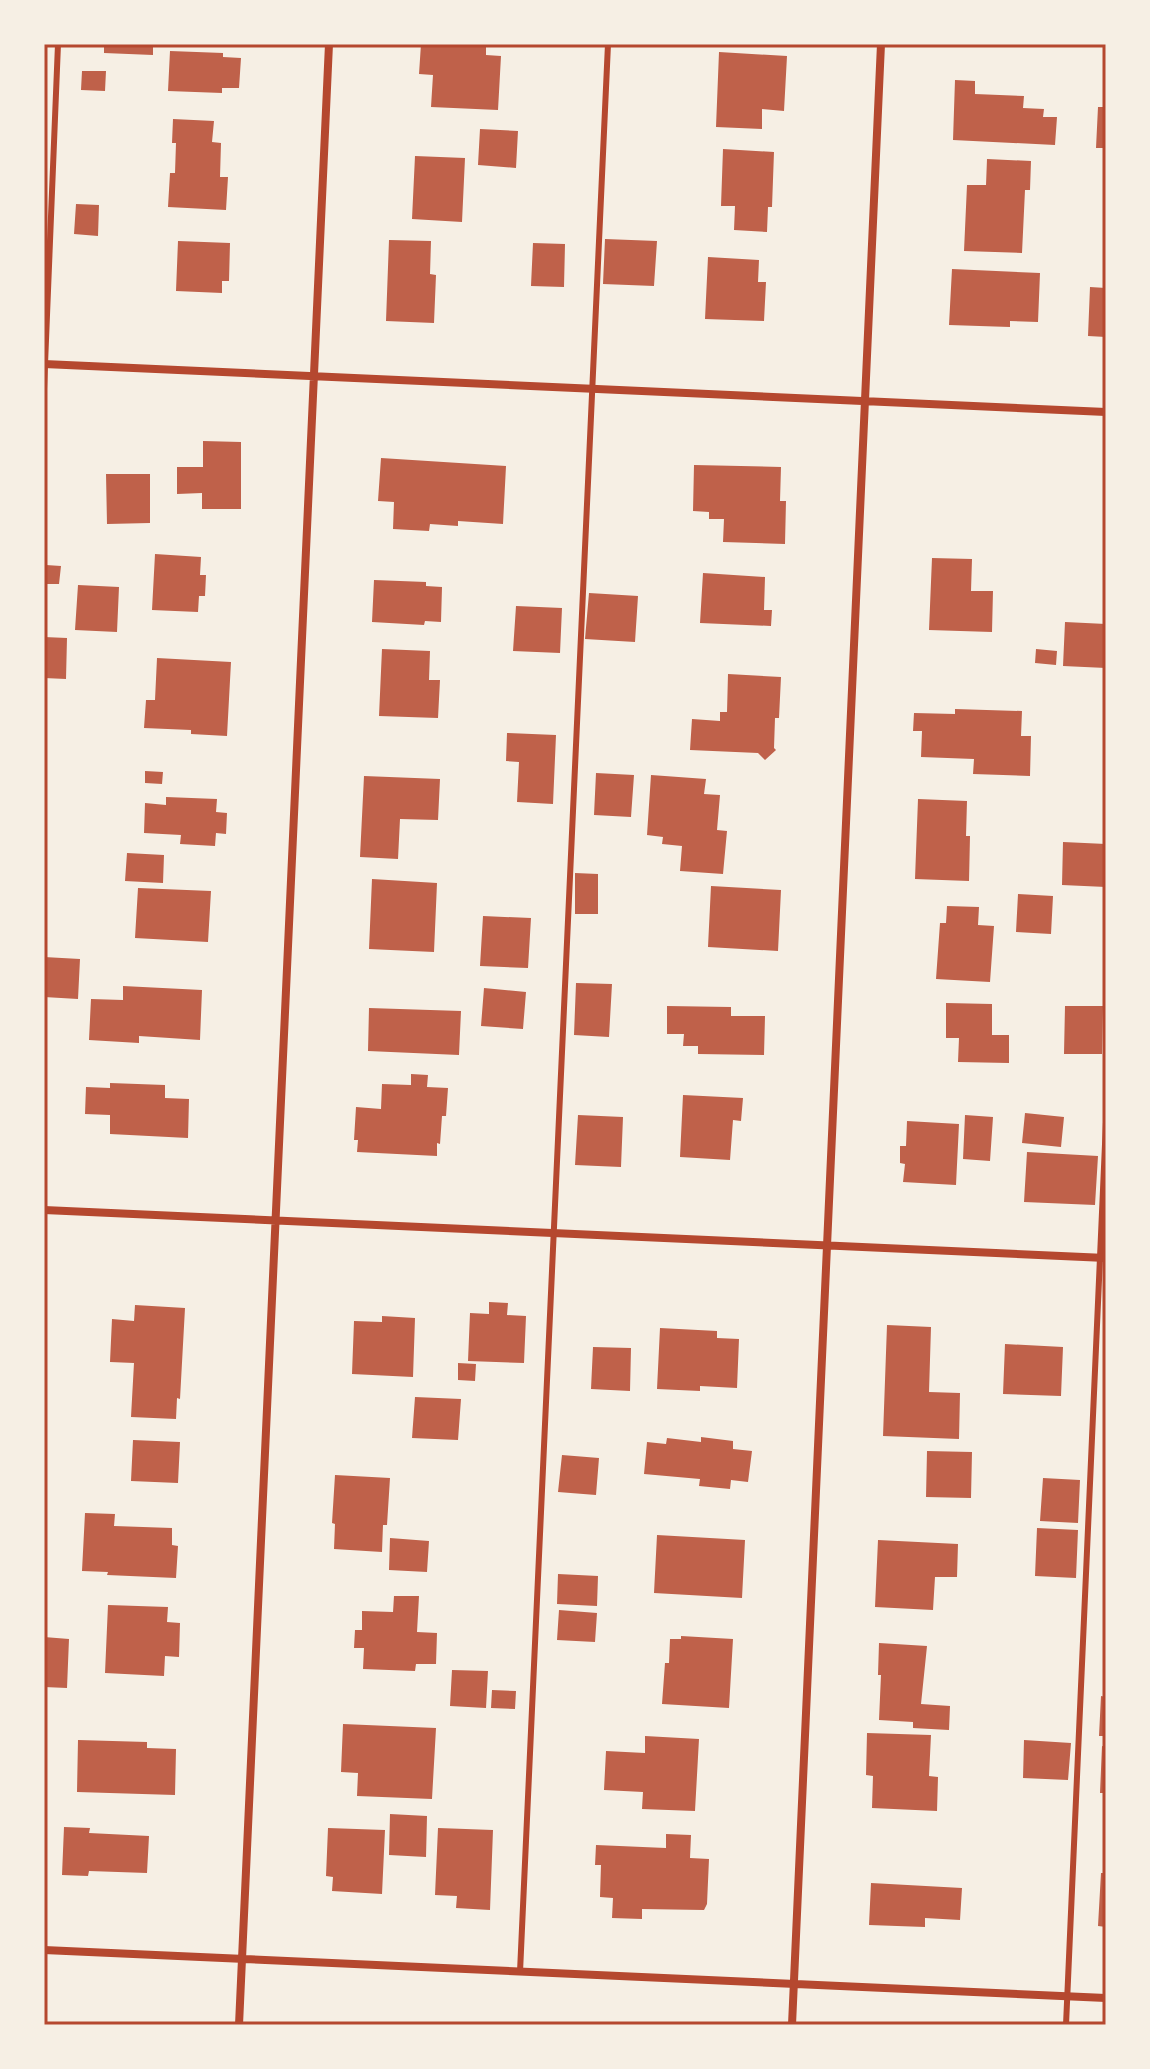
<svg xmlns="http://www.w3.org/2000/svg" width="1150" height="2069" font-family="'Alegreya Sans',sans-serif">
  <rect width="100%" height="100%" fill="#f6efe4"/>
  <!-- building -->
  <path fill="#bf614a" d="M104 44H153V55L104 53Z
    M421 44H486V55L501 56 498 110 431 107 433 75 419 74Z
    M170 51 223 53V57L241 58 239 88H222V93L168 91Z
    M719 52 787 56 784 111 762 109V129L716 127Z
    M82 71H106L105 91 81 90Z
    M955 80 975 81V94L1024 96 1023 108 1044 109 1043 117H1057L1055 145 953 140Z
    M1098 107H1106V148H1096Z
    M173 119 214 121 212 142 221 143 220 177H228L226 210 168 207 170 173H175L176 143H172Z
    M480 129 518 131 516 168 478 165Z
    M723 149 774 152 772 207H768L767 232 734 230 735 206H721Z
    M415 156 465 158 462 222 412 219Z
    M987 159 1031 161 1030 190H1025L1022 253 964 251 967 185H986Z
    M76 204 99 205 98 236 74 234Z
    M605 239 657 241 654 286 603 284Z
    M389 240 431 241 430 274 436 275 434 323 386 321Z
    M178 241 230 243 229 281H222V293L176 291Z
    M533 243 565 244 564 287 531 286Z
    M708 257 759 260 758 282H766L764 321 705 319Z
    M952 269 1040 273 1038 322 1010 321V327L949 325Z
    M1090 287 1106 288V337L1088 336Z
    M203 441 241 442V509H202V493L177 494V467H203Z
    M381 458 506 466 503 524 458 521V526L430 524 429 531 393 529 394 502 378 501Z
    M694 465 781 467 780 501H786L785 544 723 542 724 519H709V512L693 511Z
    M106 474H150V523L107 524Z
    M155 554 201 557 200 575H206L205 596H199L198 612 152 610Z
    M932 558 972 559 971 591H993L992 632 929 630Z
    M46 565 61 566 59 584H45Z
    M703 573 765 577 764 610H772L771 626 700 623Z
    M374 580 426 582V586L442 587 441 622 425 621 424 625 372 622Z
    M78 585 119 587 117 632 75 630Z
    M589 593 638 596 635 642 585 639Z
    M516 606 562 608 560 653 513 651Z
    M1065 622 1106 624V668L1063 666Z
    M44 637 67 638 66 679 44 678Z
    M382 649 430 651 429 680H440L438 718 379 716Z
    M1036 649 1057 651 1056 665 1035 663Z
    M157 658 231 662 227 736 191 734V730L144 728 146 700H155Z
    M728 674 781 677 779 718H775L774 748 776 750 765 760 758 753 690 750 692 719 720 721V712H727Z
    M955 709 1022 711 1021 736H1031L1030 776 973 774 974 759 921 757 922 731H913L914 713 955 714Z
    M507 733 556 735 553 804 517 802 519 762 506 761Z
    M145 771 163 772 162 784 145 783Z
    M596 773 634 775 631 817 594 815Z
    M651 775 706 779 704 794 720 795 717 830 727 831 723 874 680 871 682 846 662 844 663 837 647 835Z
    M364 776 440 779 438 820 400 819 398 859 360 857Z
    M166 797 217 799 216 812 227 813 226 834 216 833 215 846 180 844 181 835 144 833 145 803 166 805Z
    M918 799 967 801 966 836H970L969 881 915 879Z
    M1063 842 1106 844V887L1062 885Z
    M127 853 164 855 163 883 125 881Z
    M575 873 598 874V914H575Z
    M372 879 437 883 434 952 369 949Z
    M711 886 781 890 778 951 708 947Z
    M138 888 211 891 208 942 135 938Z
    M1018 894 1053 896 1051 934 1016 932Z
    M947 906 979 907 978 925 994 926 990 982 936 979 940 923H946Z
    M483 916 531 918 528 968 480 966Z
    M44 957 80 959 78 999 44 997Z
    M576 983 612 984 609 1037 574 1035Z
    M123 986 202 990 200 1040 139 1036V1043L89 1040 91 999 123 1000Z
    M484 988 526 992 523 1029 481 1026Z
    M946 1003 992 1004V1035H1009V1063L958 1062 959 1038H946Z
    M667 1006 731 1007V1016H765L764 1055 698 1054V1046H683L684 1034H667Z
    M1065 1006H1103L1102 1054H1064Z
    M369 1008 461 1011 459 1055 368 1051Z
    M411 1074 428 1075 427 1087 448 1088 446 1116H442L440 1144 437 1143V1156L357 1152 358 1140H354L356 1107 381 1109 382 1084 411 1085Z
    M110 1083 165 1085V1098L189 1099 188 1138 110 1134V1115L85 1114 86 1087 110 1088Z
    M683 1095 743 1098 741 1121 733 1120 730 1160 680 1157Z
    M1025 1113 1064 1117 1061 1147 1022 1143Z
    M578 1115 623 1117 621 1167 575 1165Z
    M965 1115 993 1117 990 1161 963 1159Z
    M907 1121 959 1124 956 1185 903 1182 905 1164 900 1163V1146H906Z
    M1027 1152 1098 1156 1095 1205 1024 1202Z
    M489 1302 508 1303 507 1315 526 1316 524 1363 468 1361 470 1313 489 1314Z
    M135 1305 185 1308 180 1399 177 1398 176 1419 131 1417 134 1363 110 1362 112 1319 134 1321Z
    M382 1316 415 1318 413 1377 352 1374 354 1321 382 1322Z
    M887 1325 931 1327 929 1392 960 1393 959 1439 883 1436Z
    M660 1328 717 1331V1338L739 1339 737 1388 700 1386V1391L657 1389Z
    M1005 1344 1063 1347 1061 1396 1003 1394Z
    M593 1347 631 1348 630 1391 591 1389Z
    M458 1363 476 1364 475 1381 458 1380Z
    M415 1397 461 1399 458 1440 412 1438Z
    M701 1437 733 1441V1449L752 1451 748 1482 731 1480 730 1489 699 1486 700 1479 644 1474 647 1442 666 1444 667 1438 701 1442Z
    M133 1440 180 1442 178 1483 131 1481Z
    M927 1451 972 1452 971 1498 926 1497Z
    M562 1455 599 1458 596 1495 558 1492Z
    M335 1475 390 1478 387 1525H383L382 1552 334 1549 335 1524 332 1523Z
    M1043 1478 1080 1480 1078 1523 1040 1521Z
    M85 1513 115 1514 114 1526 172 1528V1545L178 1546 176 1578 107 1575 108 1572 82 1571Z
    M1037 1528 1078 1530 1076 1578 1035 1576Z
    M657 1535 745 1540 742 1598 654 1593Z
    M390 1538 429 1541 427 1572 389 1570Z
    M878 1540 958 1544 957 1577H935L933 1610 875 1607Z
    M558 1574 598 1576 597 1606 557 1604Z
    M394 1596H419L417 1632 437 1633 436 1664H416L415 1671 363 1669 364 1648H354L355 1630H362V1611L393 1612Z
    M108 1605 168 1607 167 1622 180 1623 179 1657 165 1656 164 1676 105 1673Z
    M559 1610 597 1613 595 1642 557 1640Z
    M681 1636 733 1639 729 1708 662 1704 665 1663H669L670 1639H681Z
    M44 1637 69 1639 67 1688 44 1687Z
    M879 1643 927 1646 921 1704 950 1706 949 1730 913 1728V1722L879 1720 881 1675H878Z
    M452 1670 488 1671 486 1708 450 1706Z
    M492 1690 516 1691 515 1709 491 1708Z
    M1101 1696 1106 1697V1736H1099Z
    M343 1724 436 1728 432 1799 357 1796 358 1773 341 1772Z
    M867 1733 931 1735 929 1776 938 1777 937 1811 872 1808 873 1776 866 1775Z
    M645 1736 699 1739 695 1811 642 1809 643 1792 604 1790 606 1751 645 1753Z
    M78 1740 147 1742V1748L176 1749 175 1795 77 1792Z
    M1024 1740 1071 1743 1068 1780 1023 1778Z
    M1102 1746 1106 1747V1793H1100Z
    M390 1814 427 1816 426 1857 389 1855Z
    M64 1827 90 1828 89 1833 149 1836 147 1873 89 1871 88 1876 62 1875Z
    M328 1828 385 1830 382 1894 332 1891 333 1877 326 1876Z
    M438 1828 493 1830 490 1910 456 1908 457 1896 435 1895Z
    M666 1834 691 1835 690 1858 709 1859 707 1904 704 1910 642 1909V1919L612 1918 613 1898 600 1897 601 1865H595L596 1845 666 1848Z
    M1101 1873H1106V1927L1098 1926Z
    M871 1883 962 1888 960 1920 925 1918V1927L869 1925Z"/>
  <g fill="none" stroke-linecap="round" stroke-linejoin="round">
    <!-- service -->
    <path stroke="#b5482f" stroke-width="6" d="M44 389 58 44
      M520 1972 608 44
      M1066 2025 1106 1122"/>
    <!-- minor -->
    <path stroke="#b5482f" stroke-width="8" d="M44 364 1106 412
      M44 1210 1106 1258
      M44 1950 1106 1998
      M239 2025 329 44
      M792 2025 881 44"/>
  </g>
  <!-- border -->
  <rect width="1150" height="2069" fill="none" stroke="#f6efe4" stroke-width="92"/>
  <rect x="46" y="46" width="1058" height="1977" fill="none" stroke="#b5482f" stroke-width="3"/>
</svg>
